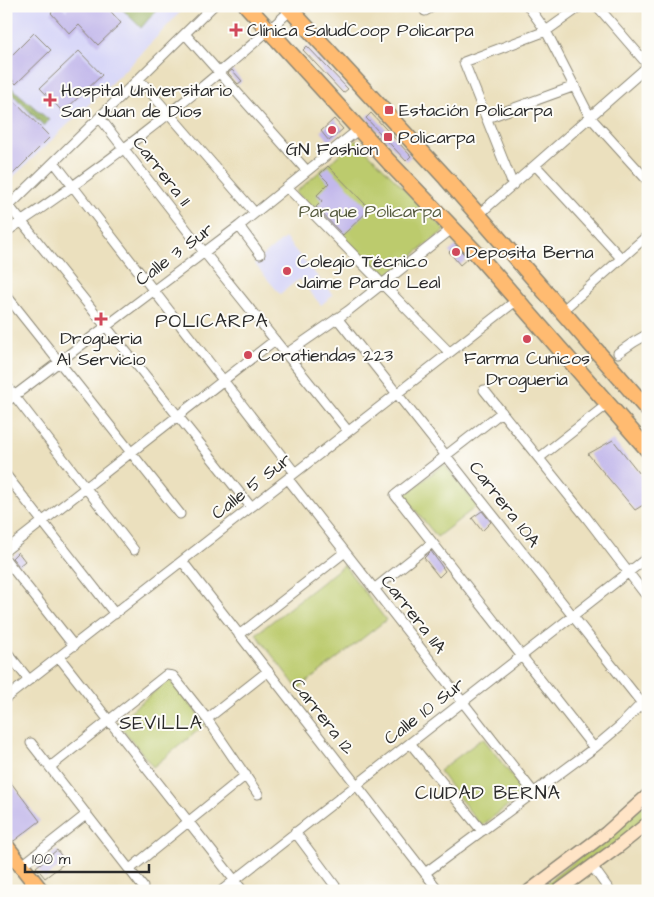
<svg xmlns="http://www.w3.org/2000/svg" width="654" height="897" font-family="'Architects Daughter',sans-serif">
  <rect width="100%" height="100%" fill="#fdfcf7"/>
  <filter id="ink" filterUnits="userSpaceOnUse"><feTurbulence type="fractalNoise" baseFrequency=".02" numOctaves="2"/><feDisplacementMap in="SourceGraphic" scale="10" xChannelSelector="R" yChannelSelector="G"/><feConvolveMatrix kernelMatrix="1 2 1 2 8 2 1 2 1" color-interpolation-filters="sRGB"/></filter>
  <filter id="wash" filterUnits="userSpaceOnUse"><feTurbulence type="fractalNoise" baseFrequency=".0096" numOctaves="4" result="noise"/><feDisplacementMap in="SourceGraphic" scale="20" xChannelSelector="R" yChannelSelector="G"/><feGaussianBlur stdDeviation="1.12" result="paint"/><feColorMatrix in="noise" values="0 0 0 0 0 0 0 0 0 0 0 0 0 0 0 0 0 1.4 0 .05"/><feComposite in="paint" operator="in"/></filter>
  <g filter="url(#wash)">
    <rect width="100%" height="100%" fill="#ebe0be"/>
    <!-- built -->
    <path fill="#d8d7f8" d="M6 6H186L132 63 6 184Z
      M285 238 333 295 321 305 299 279 280 294 254 263Z"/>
    <!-- green -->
    <path fill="#bccb6d" stroke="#747b4c" d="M356 140 445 230 383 279 296 192Z
      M444 464 477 506 437 537 404 496Z
      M344 565 386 620 298 689 256 634Z
      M170 679 206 724 153 767 117 722Z
      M483 738 525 793 481 826 439 771Z
      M648 802V818L617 844 551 891H537Z"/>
    <!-- forest -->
    <path fill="#95af60" stroke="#606d46" d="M119 6H160L141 28Z
      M6 83 49 120 44 126 9 91 6 93Z"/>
    <g id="blocks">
      <!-- building -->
      <path fill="#c2b8eb" d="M58 6H62L66 11 70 6H106L121 23 98 45 79 25 70 34 51 13Z
        M34 33 51 50 16 84 6 73V61Z
        M307 46 348 89 343 93 303 50Z
        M79 51 102 75 63 112 40 88Z
        M232 70 242 81 238 84 228 73Z
        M6 92 50 137 6 181Z
        M371 113 411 156 406 161 366 118Z
        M334 119 343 129 329 141 321 131Z
        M328 166 370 209 343 235 316 207 322 201 317 195 329 183 320 174Z
        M456 246 468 258 460 265 449 252Z
        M613 440 648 484V502L635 510 588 454Z
        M482 511 491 522 482 531 472 518Z
        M431 551 445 571 439 577 424 558Z
        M18 552 25 561 19 566 12 558Z
        M6 776 40 821 14 841 6 837Z
        M57 850 66 862 45 878 36 867Z"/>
    </g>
  </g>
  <g filter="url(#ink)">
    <use href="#blocks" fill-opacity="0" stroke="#8b8674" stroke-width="1"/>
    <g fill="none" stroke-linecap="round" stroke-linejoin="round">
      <defs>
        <path id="minor" d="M213 6 9 206 251 507
          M528 6 546 31 590 117 648 181
          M597 6 648 65
          M425 11 434 6
          M185 34 307 171
          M139 79 255 213
          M100 118 204 252 348 431
          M487 118 575 86
          M54 162 295 473
          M535 165 621 258
          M513 185 464 62 546 31 581 6
          M287 187 449 352
          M478 215 648 66
          M239 226 260 254
          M6 232C107 165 202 91 291 10
          M6 295 180 514
          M563 310 648 235
          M337 318 648 711
          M618 353 634 342 648 334
          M286 354 348 311 453 228
          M6 385 134 550
          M484 390 586 517 648 598
          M6 402 239 226 359 129
          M502 412 395 495 594 748
          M539 458 609 403
          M6 475 115 614
          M288 479 534 793
          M6 550 275 340
          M6 560 74 646
          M182 561 439 891
          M374 589 432 543
          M239 635 345 552
          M6 651 29 680
          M59 657 243 891
          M6 698 517 300
          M207 719 268 671
          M31 743 143 887
          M410 743 482 831
          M50 767 166 675 173 676 207 719 258 794
          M295 832 339 891
          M21 866 87 814
          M592 866 610 891
          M130 869 246 775
          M425 873 594 748 620 726 648 697
          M221 891 648 557"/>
        <path id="secondary" d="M529 891 606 833 648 795
          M558 891 618 847 648 823"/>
        <path id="primary" d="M247 6 389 162 477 254 648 450
          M287 6 446 178 648 410
          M6 846 41 891"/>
      </defs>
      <!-- minor casing -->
      <use href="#minor" stroke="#8b8674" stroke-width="11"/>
      <!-- secondary casing -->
      <use href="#secondary" stroke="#8b8674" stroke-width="15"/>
      <!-- primary casing -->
      <use href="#primary" stroke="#8b8674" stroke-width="18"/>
      <!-- minor -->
      <use href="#minor" stroke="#fff" stroke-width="9"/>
      <!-- secondary -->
      <use href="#secondary" stroke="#ffe4c6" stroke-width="12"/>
      <!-- primary -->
      <use href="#primary" stroke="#ffbb71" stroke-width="15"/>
    </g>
  </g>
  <!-- markers -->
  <g fill="#d1495b" stroke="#fdfcf7" stroke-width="2">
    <path d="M233.5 22.5h5v5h5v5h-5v5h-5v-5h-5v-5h5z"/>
    <path d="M47.5 92.5h5v5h5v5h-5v5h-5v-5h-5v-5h5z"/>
    <rect x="384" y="105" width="10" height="10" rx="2.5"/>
    <circle cx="332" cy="130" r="5"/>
    <rect x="383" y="132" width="10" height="10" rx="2.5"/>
    <circle cx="456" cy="252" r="5"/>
    <circle cx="287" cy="271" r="5"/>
    <path d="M98.5 311.5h5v5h5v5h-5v5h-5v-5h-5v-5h5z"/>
    <circle cx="527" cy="339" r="5"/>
    <circle cx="248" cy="355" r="5"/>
  </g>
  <g text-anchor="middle" stroke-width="4" stroke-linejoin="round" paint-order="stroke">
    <!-- poi labels -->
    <g font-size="18" fill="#2b2b2b" stroke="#fdfcf7" text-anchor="start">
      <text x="247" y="36">Clínica SaludCoop Policarpa</text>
      <text x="61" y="96">Hospital Universitario<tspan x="61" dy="21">San Juan de Dios</tspan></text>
      <text x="399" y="116">Estación Policarpa</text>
      <text x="398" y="143">Policarpa</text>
      <text x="332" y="155" text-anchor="middle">GN Fashion</text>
      <text x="466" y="258">Deposita Berna</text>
      <text x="297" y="267">Colegio Técnico<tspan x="297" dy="21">Jaime Pardo Leal</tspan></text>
      <text x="101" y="344" text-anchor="middle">Drogueria<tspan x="101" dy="21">Al Servicio</tspan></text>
      <text x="258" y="361">Coratiendas 223</text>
      <text x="527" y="364" text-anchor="middle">Farma Cunicos<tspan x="527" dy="21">Drogueria</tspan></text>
    </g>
    <!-- street labels -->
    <g font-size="18" fill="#2b2b2b" stroke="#fdfcf7">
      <text transform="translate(162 171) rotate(52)" y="6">Carrera 11</text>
      <text transform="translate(174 254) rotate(-37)" y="6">Calle 3 Sur</text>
      <text transform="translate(251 486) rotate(-38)" y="6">Calle 5 Sur</text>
      <text transform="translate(505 504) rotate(52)" y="6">Carrera 10A</text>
      <text transform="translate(414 614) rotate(52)" y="6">Carrera 11A</text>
      <text transform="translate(424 711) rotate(-38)" y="6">Calle 10 Sur</text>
      <text transform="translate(323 716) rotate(52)" y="6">Carrera 12</text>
    </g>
    <!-- park labels -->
    <g font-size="18" fill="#565b3f" stroke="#fdfcf7">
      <text x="370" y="217">Parque Policarpa</text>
    </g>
    <!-- neighbourhood labels -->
    <g font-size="19" letter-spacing="1" fill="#2b2b2b" stroke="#fdfcf7">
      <text x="212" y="327">POLICARPA</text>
      <text x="161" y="729">SEVILLA</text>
      <text x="488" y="799">CIUDAD BERNA</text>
    </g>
  </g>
  <!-- margin -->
  <rect width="654" height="897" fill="none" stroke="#fdfcf7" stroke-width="25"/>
  <!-- scale -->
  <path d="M25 864v8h124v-8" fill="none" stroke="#2b2b2b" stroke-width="2.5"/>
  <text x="32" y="864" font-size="15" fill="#2b2b2b" stroke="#fdfcf7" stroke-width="4" paint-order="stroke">100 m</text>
</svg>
